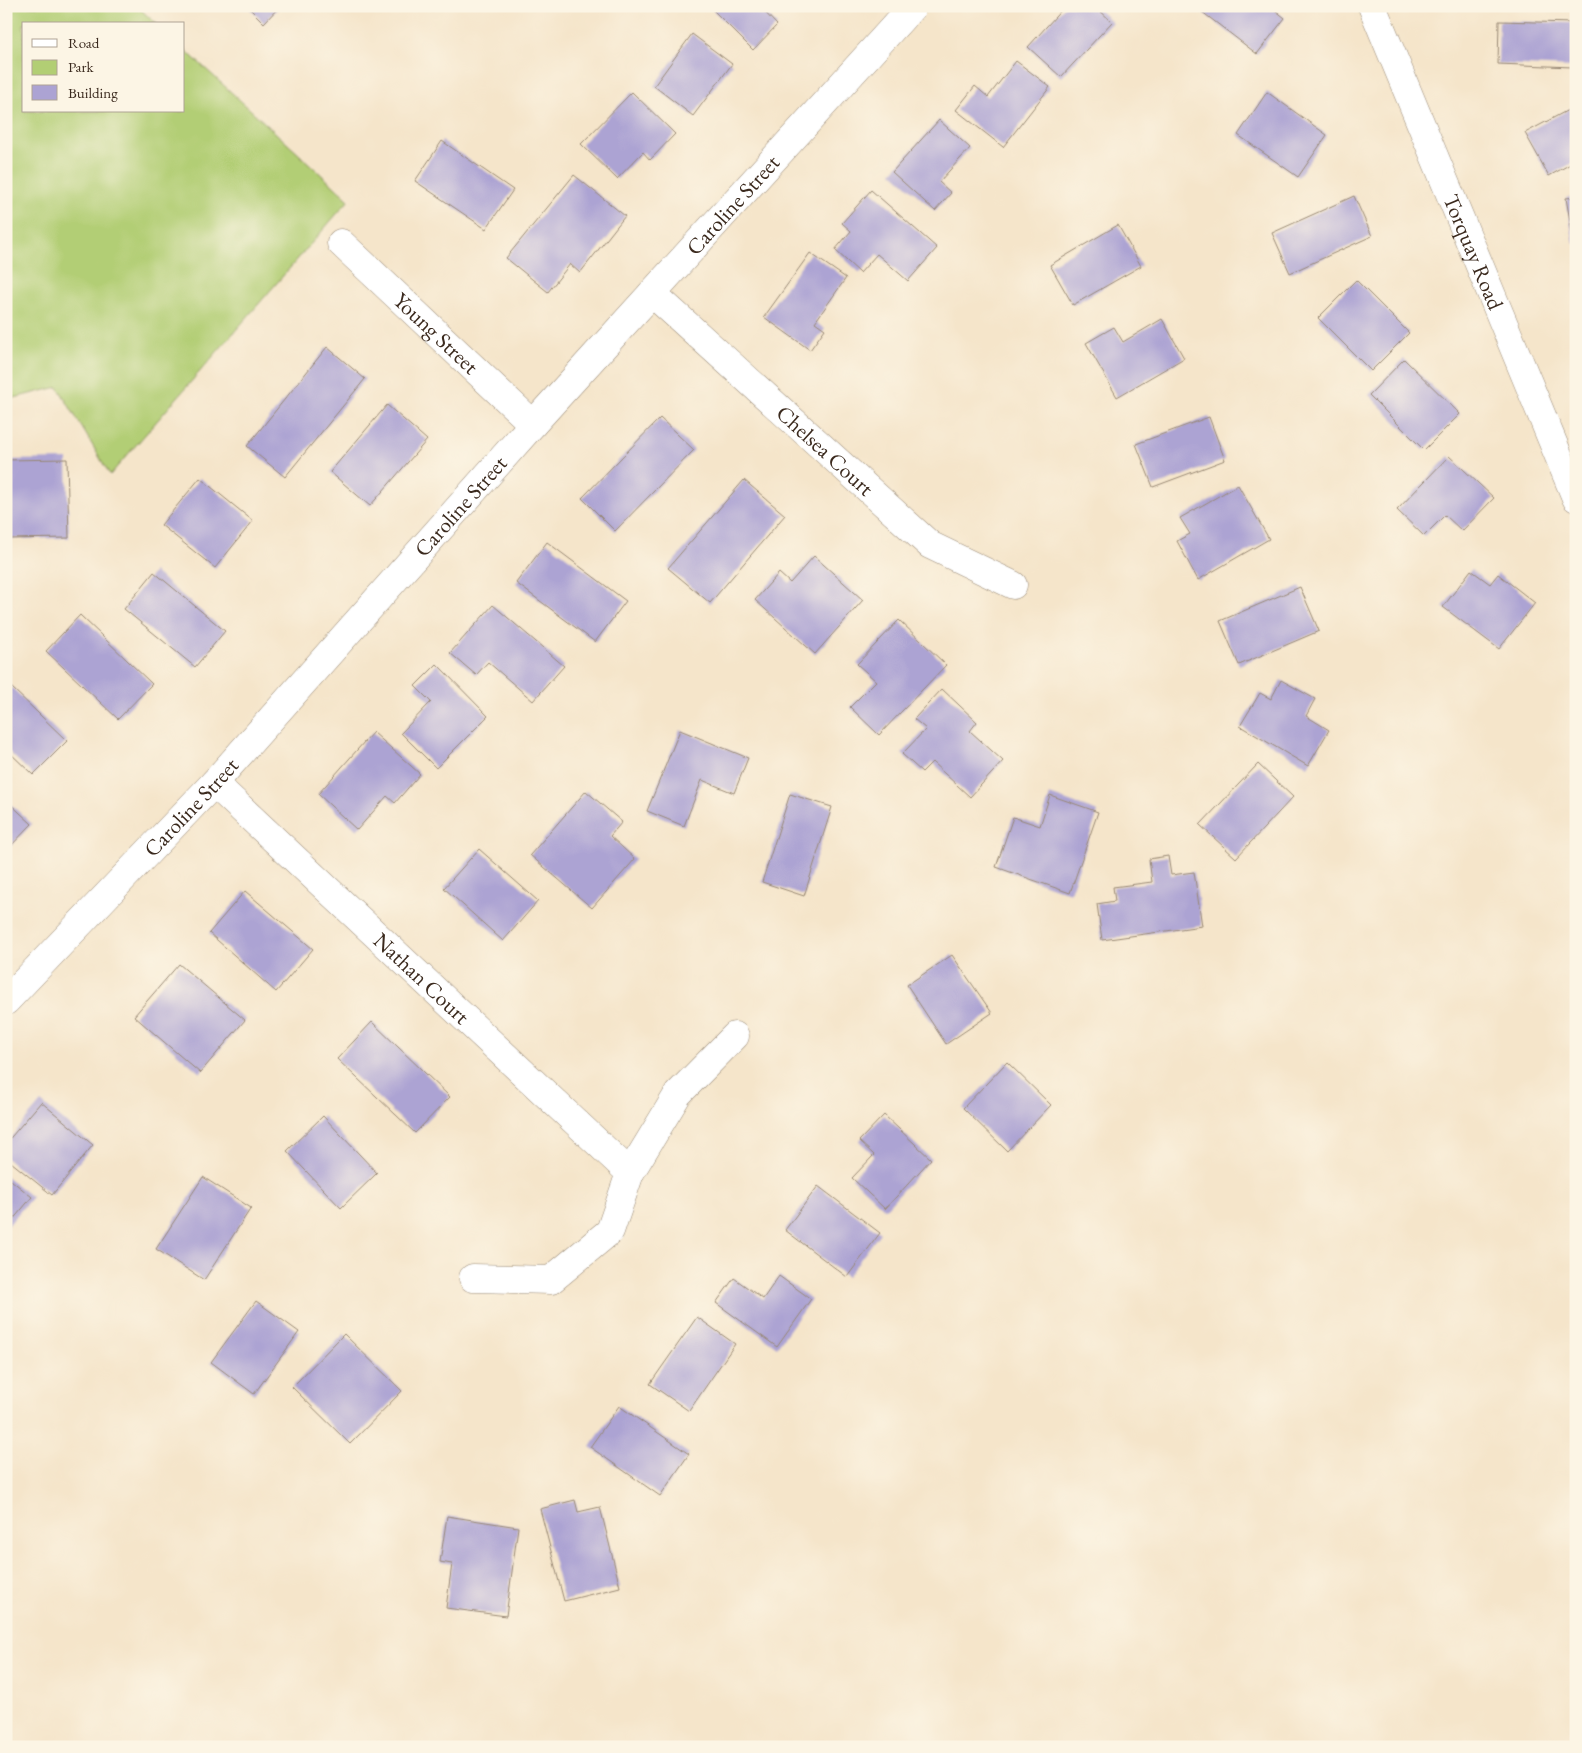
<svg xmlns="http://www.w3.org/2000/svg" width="1582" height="1753" font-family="'EB Garamond',serif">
  <rect width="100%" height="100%" fill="#fcf5e5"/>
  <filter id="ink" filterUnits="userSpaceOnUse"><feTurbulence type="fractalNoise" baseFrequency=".02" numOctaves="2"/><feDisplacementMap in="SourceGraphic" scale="10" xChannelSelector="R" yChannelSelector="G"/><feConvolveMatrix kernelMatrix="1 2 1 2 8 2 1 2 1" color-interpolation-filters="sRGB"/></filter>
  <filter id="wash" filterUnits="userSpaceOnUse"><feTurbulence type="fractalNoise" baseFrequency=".0096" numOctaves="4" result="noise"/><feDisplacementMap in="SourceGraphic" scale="20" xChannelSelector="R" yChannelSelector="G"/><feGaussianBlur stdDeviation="1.12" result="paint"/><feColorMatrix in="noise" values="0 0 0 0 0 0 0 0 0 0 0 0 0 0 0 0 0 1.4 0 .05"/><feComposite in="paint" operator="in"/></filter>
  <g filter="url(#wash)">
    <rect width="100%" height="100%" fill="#f5e5ca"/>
    <!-- green -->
    <path fill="#b2ce74" stroke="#767c49" d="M6 6H137L156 24H24V111H184V49L349 200 110 475 58 387 6 400Z"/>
    <g id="blocks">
      <!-- building -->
      <path fill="#aca3d3" d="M247 6H280L264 23Z
        M709 6H759L777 25 753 50Z
        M1065 6H1095L1112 22 1061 77 1028 47Z
        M1198 6H1270L1285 18 1257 54 1197 8Z
        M1499 21 1573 23 1572 67 1498 64Z
        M692 34 732 64 693 116 654 86Z
        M1016 61 1050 87 1003 147 956 110 975 86 988 97Z
        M632 92 675 134 650 160 643 152 617 179 581 144Z
        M1267 92 1327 135 1298 177 1238 135Z
        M1570 109 1576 117V161L1549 176 1525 133Z
        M939 120 970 148 939 182 951 193 935 211 892 172Z
        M442 141 513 190 486 229 415 181Z
        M574 175 625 216 580 273 570 264 548 292 506 258Z
        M871 190 937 248 908 281 877 254 860 273 835 250 851 231 842 223Z
        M1354 196 1372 236 1290 273 1272 233Z
        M1576 197V244H1574L1566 198Z
        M1118 225 1141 266 1073 305 1050 265Z
        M810 253 846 278 815 322 825 329 810 350 764 317Z
        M1356 280 1409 333 1371 371 1318 318Z
        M1162 319 1184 358 1117 397 1086 343 1114 327 1123 342Z
        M327 347 365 379 285 477 247 446Z
        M1404 359 1460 414 1424 450 1369 395Z
        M387 405 427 440 370 506 330 472Z
        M1209 417 1225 460 1153 487 1136 444Z
        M660 418 694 450 615 531 582 498Z
        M1449 456 1494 498 1462 531 1445 515 1424 536 1397 510Z
        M67 459 69 538 6 539V460Z
        M200 478 253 521 215 568 161 525Z
        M744 480 785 515 710 603 668 568Z
        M1238 485 1269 539 1198 580 1177 541 1190 534 1180 518Z
        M547 542 626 601 595 642 516 583Z
        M814 556 863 600 815 654 755 600 779 573 790 583Z
        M1471 570 1490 584 1498 574 1535 603 1499 649 1443 607Z
        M154 572 225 631 195 667 124 609Z
        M1300 587 1319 631 1239 665 1220 621Z
        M493 605 564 666 533 701 488 662 476 675 450 653Z
        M80 615 152 684 118 719 46 651Z
        M899 620 946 665 879 735 850 707 876 681 857 664Z
        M437 664 488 716 436 768 401 733 431 702 415 686Z
        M1281 680 1315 699 1306 716 1329 730 1308 766 1240 726 1260 693 1271 699Z
        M9 685 67 741 33 775 6 749V689Z
        M942 689 977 722 970 731 1003 761 970 797 932 762 922 772 902 754 926 729 914 719Z
        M680 730 748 758 734 793 702 780 684 826 647 811Z
        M373 732 420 774 395 803 387 796 357 830 318 794Z
        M1258 764 1293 797 1236 858 1200 825Z
        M586 791 622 822 610 836 635 859 592 908 530 855Z
        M790 794 832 807 804 896 762 882Z
        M1050 795 1098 812 1070 893 996 867 1013 817 1040 826Z
        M6 800 32 824 6 851Z
        M479 849 538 901 503 941 444 888Z
        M1168 856 1171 875 1194 872 1202 926 1102 940 1097 904 1115 901 1113 887 1152 882 1149 859Z
        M245 891 313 949 276 992 209 933Z
        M952 955 992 1013 946 1044 907 985Z
        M179 964 245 1020 200 1073 134 1016Z
        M372 1022 450 1097 415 1133 337 1059Z
        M1007 1062 1051 1105 1007 1151 963 1108Z
        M41 1102 93 1145 52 1195 6 1158V1143Z
        M884 1115 931 1159 885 1209 852 1178 874 1155 859 1141Z
        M323 1116 377 1173 341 1208 287 1151Z
        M6 1176 32 1197 6 1228Z
        M203 1177 251 1208 204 1280 156 1249Z
        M818 1186 880 1233 847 1277 785 1230Z
        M779 1276 811 1299 777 1347 716 1303 734 1278 763 1299Z
        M256 1301 299 1332 254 1394 211 1362Z
        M697 1317 735 1344 689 1411 650 1384Z
        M344 1334 402 1391 350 1444 292 1387Z
        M619 1406 689 1454 660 1496 590 1447Z
        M575 1500 578 1512 600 1507 620 1587 564 1601 540 1509Z
        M447 1516 518 1527 506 1616 446 1608 452 1564 440 1562Z"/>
    </g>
  </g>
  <g filter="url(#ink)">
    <use href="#blocks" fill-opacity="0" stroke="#988874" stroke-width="1"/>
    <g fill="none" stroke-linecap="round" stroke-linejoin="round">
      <defs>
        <g id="minor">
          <path id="s1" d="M1372 6 1576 498"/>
          <path id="s2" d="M341 243 533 424"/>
          <path id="s3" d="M652 293 930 545 1013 585"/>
          <path id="s4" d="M214 783 630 1173"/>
          <path id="s5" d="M6 1001 214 783 533 424 913 6"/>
          <path d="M473 1278 551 1280 610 1231 630 1173 678 1094 735 1036"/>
        </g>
      </defs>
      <!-- minor casing -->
      <use href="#minor" stroke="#988874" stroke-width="29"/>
      <!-- minor -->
      <use href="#minor" stroke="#fff" stroke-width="28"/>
    </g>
  </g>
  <g text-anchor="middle" stroke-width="5" stroke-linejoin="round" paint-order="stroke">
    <!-- street labels -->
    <g font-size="22" fill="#3b2a1e" stroke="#fcf5e5">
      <text dy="8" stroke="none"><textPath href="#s5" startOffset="1078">Caroline Street</textPath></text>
      <text dy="8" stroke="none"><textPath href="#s1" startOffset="266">Torquay Road</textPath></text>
      <text dy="8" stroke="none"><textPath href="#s2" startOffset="131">Young Street</textPath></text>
      <text dy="8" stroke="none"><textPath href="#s3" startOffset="234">Chelsea Court</textPath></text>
      <text dy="8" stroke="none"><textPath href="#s5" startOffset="672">Caroline Street</textPath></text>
      <text dy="8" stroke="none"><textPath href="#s5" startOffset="268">Caroline Street</textPath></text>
      <text dy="8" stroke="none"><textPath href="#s4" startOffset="285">Nathan Court</textPath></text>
    </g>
  </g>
  <!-- margin -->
  <rect width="1582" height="1753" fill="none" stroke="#fcf5e5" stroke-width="25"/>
  <!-- legend -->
  <rect x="22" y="22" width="162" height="90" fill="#fcf5e5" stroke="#afa495"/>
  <rect x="32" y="39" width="25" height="8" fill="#ffffff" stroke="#afa495"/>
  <text x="68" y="48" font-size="15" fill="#3b2a1e">Road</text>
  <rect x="32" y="60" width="25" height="15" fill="#b2ce74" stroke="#afa495"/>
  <text x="68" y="72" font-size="15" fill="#3b2a1e">Park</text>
  <rect x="32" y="85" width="25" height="15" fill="#aca3d3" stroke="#afa495"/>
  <text x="68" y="98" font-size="15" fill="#3b2a1e">Building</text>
</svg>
